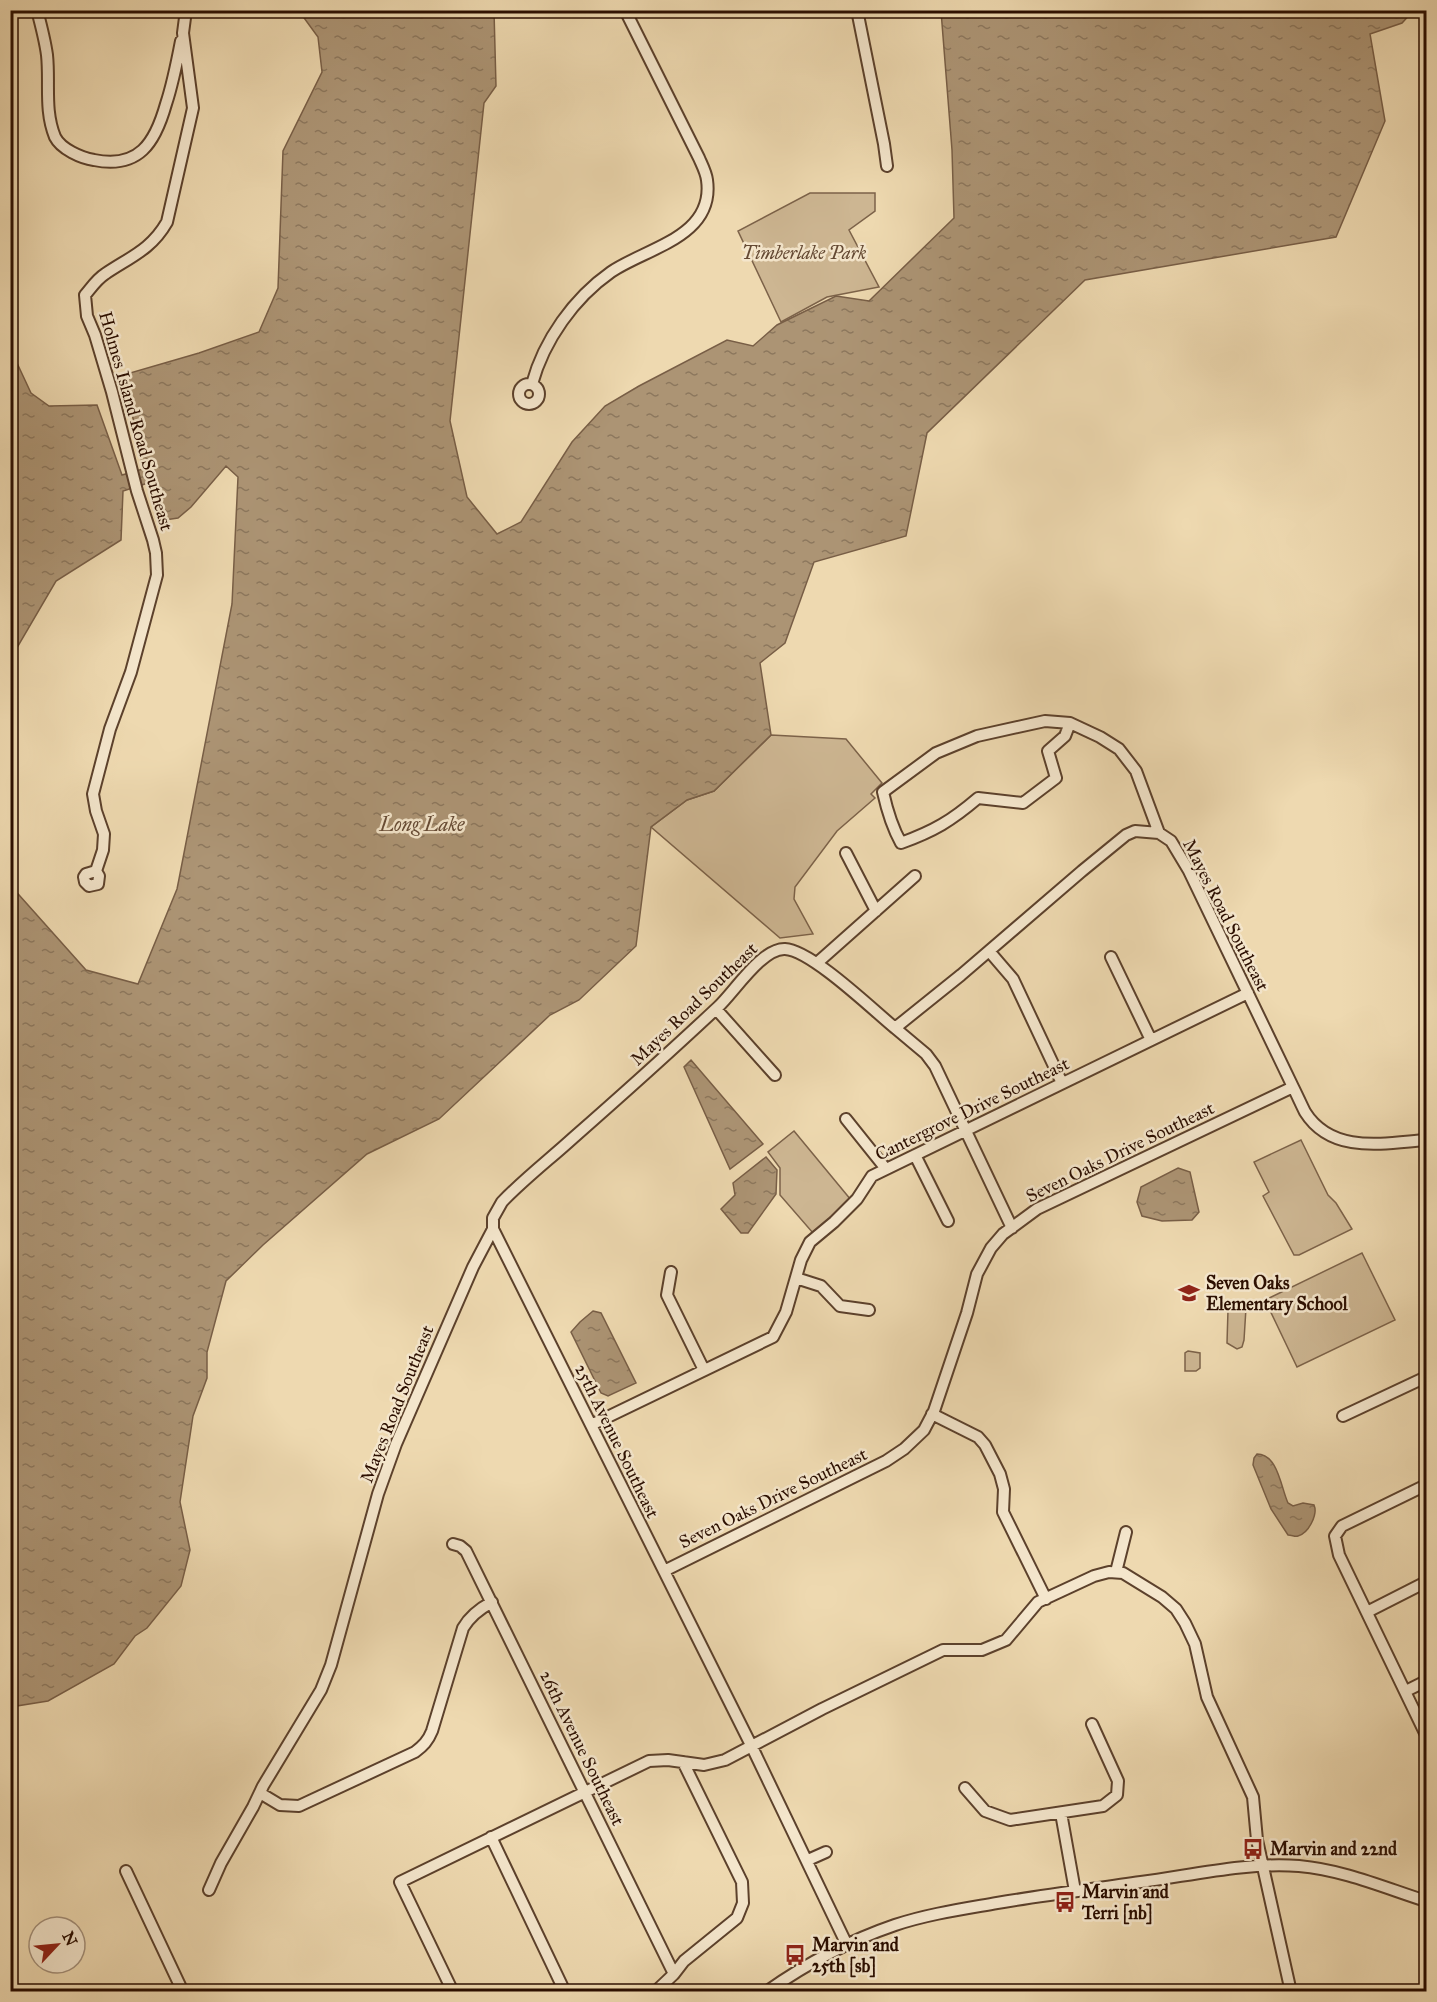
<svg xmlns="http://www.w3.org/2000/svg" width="1437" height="2002" font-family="'IM FELL Great Primer',serif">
  <defs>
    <pattern id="water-ripples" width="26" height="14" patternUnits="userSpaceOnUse" patternTransform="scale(1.5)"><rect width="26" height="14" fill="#ac9474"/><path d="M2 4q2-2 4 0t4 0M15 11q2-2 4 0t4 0" fill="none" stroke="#8c775d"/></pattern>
  </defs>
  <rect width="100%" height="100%" fill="#eed9b0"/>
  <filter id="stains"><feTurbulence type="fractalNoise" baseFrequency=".00333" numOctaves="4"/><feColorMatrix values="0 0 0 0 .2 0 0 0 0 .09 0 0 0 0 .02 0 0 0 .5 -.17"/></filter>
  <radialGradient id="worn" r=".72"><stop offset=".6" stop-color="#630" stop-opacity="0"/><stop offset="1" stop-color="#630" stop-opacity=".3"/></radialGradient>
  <!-- green -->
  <path fill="#cdb692" stroke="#7c6249" stroke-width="1.5" d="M810 193H875V211L849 230 879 287 827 297 781 322 738 231Z
    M771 735 846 739 882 783 871 794 875 798 837 831 795 887 794 899 813 934 780 938 651 827 687 800 714 791Z
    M794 1131 851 1200 813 1233 780 1195V1168L768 1152Z
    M1301 1140 1328 1195 1336 1203 1352 1229 1299 1255H1294L1263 1196 1269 1192 1254 1162Z
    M1362 1253 1395 1320 1297 1367 1265 1300Z
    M1231 1307 1246 1308 1244 1340 1242 1347 1237 1349 1227 1343 1228 1310Z
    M1188 1351 1200 1353V1368L1196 1371H1185V1353Z"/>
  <!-- water -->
  <path fill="url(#water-ripples)" stroke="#785e46" stroke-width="1.5" d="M299 11H494L496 86 484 103 450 421 467 497 497 534 521 522 572 442 605 406 639 386 727 340 753 346 777 325 836 296 869 301 954 218 952 150 941 11H1413L1402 23 1370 34 1385 121 1336 237 1085 280 927 433 906 536 814 562 785 643 760 663 771 735 714 791 687 800 651 827 636 946 579 1000 550 1015 439 1119 367 1154 263 1245 226 1281 207 1352V1378L193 1416 180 1502 190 1550 181 1586 147 1628 135 1636 114 1664 48 1701 10 1707 11 886 86 970 138 984 177 889 179 879 232 604 238 477 226 466 191 507 178 518 165 520 148 483 123 491 121 540 56 581 11 658 10 348 31 393 49 406 97 405 122 475 143 469 128 393 130 373 199 353 259 332 278 288 283 151 322 72 318 37Z
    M691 1060 763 1144 730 1169 684 1067Z
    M766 1157 777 1170 776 1194 748 1233H741L721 1209 735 1195 733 1183Z
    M1178 1168 1190 1172 1199 1212 1192 1220 1162 1221 1142 1216 1137 1202 1141 1187Z
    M593 1311 601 1313 636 1383 608 1396 601 1393 571 1332 580 1322Z
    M1257 1454C1278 1454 1281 1488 1288 1503L1293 1506 1303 1503 1314 1505C1318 1514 1309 1533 1298 1536 1295 1537 1292 1535 1288 1535L1271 1509 1253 1465 1254 1458Z"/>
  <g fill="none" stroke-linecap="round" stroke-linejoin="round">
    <defs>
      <path id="minor" d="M37 10C41 25 45 40 47 55 50 83 44 110 55 137 61 149 81 158 94 160 139 169 155 143 166 104 173 83 177 62 181 41
        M857 10 884 144 887 166
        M519 394a10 10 0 1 1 20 0a10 10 0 1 1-20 0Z
        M532 384C544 340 574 298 611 272 646 248 715 237 707 180 706 172 702 165 699 158L625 10
        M1070 723 1065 736 1048 751 1056 778 1023 803 978 798C951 821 934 831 901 843 892 827 887 810 883 792L936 753 977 736 1045 721 1070 723 1100 737 1119 749 1136 771 1159 833
        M846 853 876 911
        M96 871 99 876 98 884 89 886 85 882 84 877 86 874 96 871 103 850 104 834 96 811 93 794 110 729 131 672 157 575 156 553 153 540 137 491 112 392 95 335 87 316 85 295C91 288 97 279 105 274 130 257 151 250 167 222L193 108 183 33 186 10
        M989 951 1013 979 1062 1083
        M1111 957 1151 1040
        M817 963 915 876
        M716 1009 775 1075
        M895 1028 926 1054 935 1066 1012 1228
        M846 1119 886 1169
        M915 1155 948 1221
        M493 1229 752 1747 847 1945
        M671 1272 667 1295 704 1370
        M796 1278 821 1286 840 1306 869 1310
        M932 1414 978 1437 985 1445 1000 1474 1004 1489 1003 1512 1046 1599
        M1343 1416 1426 1377
        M591 1425 773 1337 786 1312 801 1260 810 1242 834 1222 857 1199 872 1176 1248 993
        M1426 1485 1342 1526 1335 1536 1339 1555 1426 1735
        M453 1544 460 1546 466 1551 674 1974
        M664 1571 886 1461 904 1449 924 1430 934 1411 967 1313 977 1274 991 1248 1003 1234 1037 1209 1293 1087
        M1116 1572 1126 1532
        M1367 1612 1426 1582
        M1406 1691 1426 1681
        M965 1788 985 1811 1010 1820 1103 1806 1117 1795 1118 1781 1092 1724
        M260 1793 280 1805 299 1806 415 1752C423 1746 428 1741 432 1731L463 1628C470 1616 479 1609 492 1602
        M1061 1813 1075 1891
        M491 1837 565 1992
        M808 1860 826 1852
        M126 1871 183 1992
        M209 1890 221 1863 253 1807 263 1786 321 1690 331 1665 378 1494 396 1444 473 1267 493 1229V1218L502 1202C524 1179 550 1159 573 1138 622 1095 671 1051 718 1007 735 991 762 948 785 949 811 950 873 1010 895 1028L961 975 1082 871 1126 835 1135 831 1159 833 1171 841 1189 871 1293 1087C1297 1095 1301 1104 1305 1112 1332 1155 1385 1143 1426 1140
        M453 1992 400 1882 649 1761 668 1760 704 1765 725 1760 822 1709 943 1650H982L1006 1640 1038 1602 1094 1576 1109 1572 1123 1573 1162 1597 1176 1609 1185 1623 1195 1644 1207 1697 1253 1797 1257 1840 1291 1992
        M655 1992 674 1974 684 1961 737 1918 743 1903 742 1882 683 1762
        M766 1992C806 1964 848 1941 895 1925 928 1914 963 1909 997 1903 1045 1895 1093 1889 1141 1882 1193 1875 1247 1862 1299 1866 1344 1870 1385 1888 1426 1901"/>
    </defs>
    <!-- minor casing -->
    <use href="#minor" stroke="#5c412c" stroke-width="14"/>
    <!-- minor -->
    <use href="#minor" stroke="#f4e6cc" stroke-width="10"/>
  </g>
  <!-- icons -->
  <defs>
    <symbol id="school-bare" viewBox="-9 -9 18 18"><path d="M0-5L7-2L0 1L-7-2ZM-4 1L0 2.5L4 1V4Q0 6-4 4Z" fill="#8f2418" stroke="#f4e6cc" stroke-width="2.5" paint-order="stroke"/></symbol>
    <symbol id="bus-bare" viewBox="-9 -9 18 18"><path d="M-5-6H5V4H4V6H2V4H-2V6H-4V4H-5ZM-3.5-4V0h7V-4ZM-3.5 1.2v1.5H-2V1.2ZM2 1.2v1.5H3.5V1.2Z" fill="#8f2418" stroke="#f4e6cc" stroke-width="2.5" paint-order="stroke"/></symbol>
  </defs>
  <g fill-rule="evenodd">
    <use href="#school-bare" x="1174" y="1278" width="30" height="30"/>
    <use href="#bus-bare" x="1238" y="1834" width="30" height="30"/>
    <use href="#bus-bare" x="1050" y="1887" width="30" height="30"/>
    <use href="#bus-bare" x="780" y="1940" width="30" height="30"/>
  </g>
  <g text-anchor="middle" stroke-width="5" stroke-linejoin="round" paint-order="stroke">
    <!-- park labels -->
    <g font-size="18" font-style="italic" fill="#644933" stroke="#f4e6cc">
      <text x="804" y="259">Timberlake Park</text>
    </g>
    <!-- street labels -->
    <g font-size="18" fill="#2b0e00" stroke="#f4e6cc">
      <text transform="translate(136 421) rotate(74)" y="6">Holmes Island Road Southeast</text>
      <text transform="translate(1226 915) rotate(63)" y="6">Mayes Road Southeast</text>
      <text transform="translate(694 1004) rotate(-44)" y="6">Mayes Road Southeast</text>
      <text transform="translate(972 1109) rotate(-26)" y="6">Cantergrove Drive Southeast</text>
      <text transform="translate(1120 1152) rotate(-26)" y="6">Seven Oaks Drive Southeast</text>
      <text transform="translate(397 1404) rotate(-68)" y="6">Mayes Road Southeast</text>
      <text transform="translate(617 1441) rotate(64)" y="6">25th Avenue Southeast</text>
      <text transform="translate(773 1498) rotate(-26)" y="6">Seven Oaks Drive Southeast</text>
      <text transform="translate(582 1748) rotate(64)" y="6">26th Avenue Southeast</text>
    </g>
    <!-- poi labels -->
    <g font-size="18" font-weight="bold" fill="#2b0e00" stroke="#f4e6cc" text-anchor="start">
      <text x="1206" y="1289">Seven Oaks<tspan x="1206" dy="21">Elementary School</tspan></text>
      <text x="1270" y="1855">Marvin and 22nd</text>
      <text x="1082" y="1898">Marvin and<tspan x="1082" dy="21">Terri [nb]</tspan></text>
      <text x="812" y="1951">Marvin and<tspan x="812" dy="21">25th [sb]</tspan></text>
    </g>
    <!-- water labels -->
    <g font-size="20" font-style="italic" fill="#654a34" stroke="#f4e6cc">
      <text x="422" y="831">Long Lake</text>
    </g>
  </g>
  <!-- margin -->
  <rect width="1437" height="2002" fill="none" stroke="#eed9b0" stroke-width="36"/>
  <rect x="12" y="12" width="1413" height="1978" fill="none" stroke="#2b0e00" stroke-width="3"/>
  <rect x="18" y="18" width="1401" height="1966" fill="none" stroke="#2b0e00" stroke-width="1.5"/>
  <!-- north arrow -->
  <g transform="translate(57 1945) rotate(64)"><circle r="28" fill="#f4e6cc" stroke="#a4907a" stroke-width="1.5"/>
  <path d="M0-4.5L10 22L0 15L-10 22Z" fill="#8f2418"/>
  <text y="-9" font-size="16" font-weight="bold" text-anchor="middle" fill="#2b0e00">N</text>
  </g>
  <rect width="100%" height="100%" filter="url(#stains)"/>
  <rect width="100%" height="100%" fill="url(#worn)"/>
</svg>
